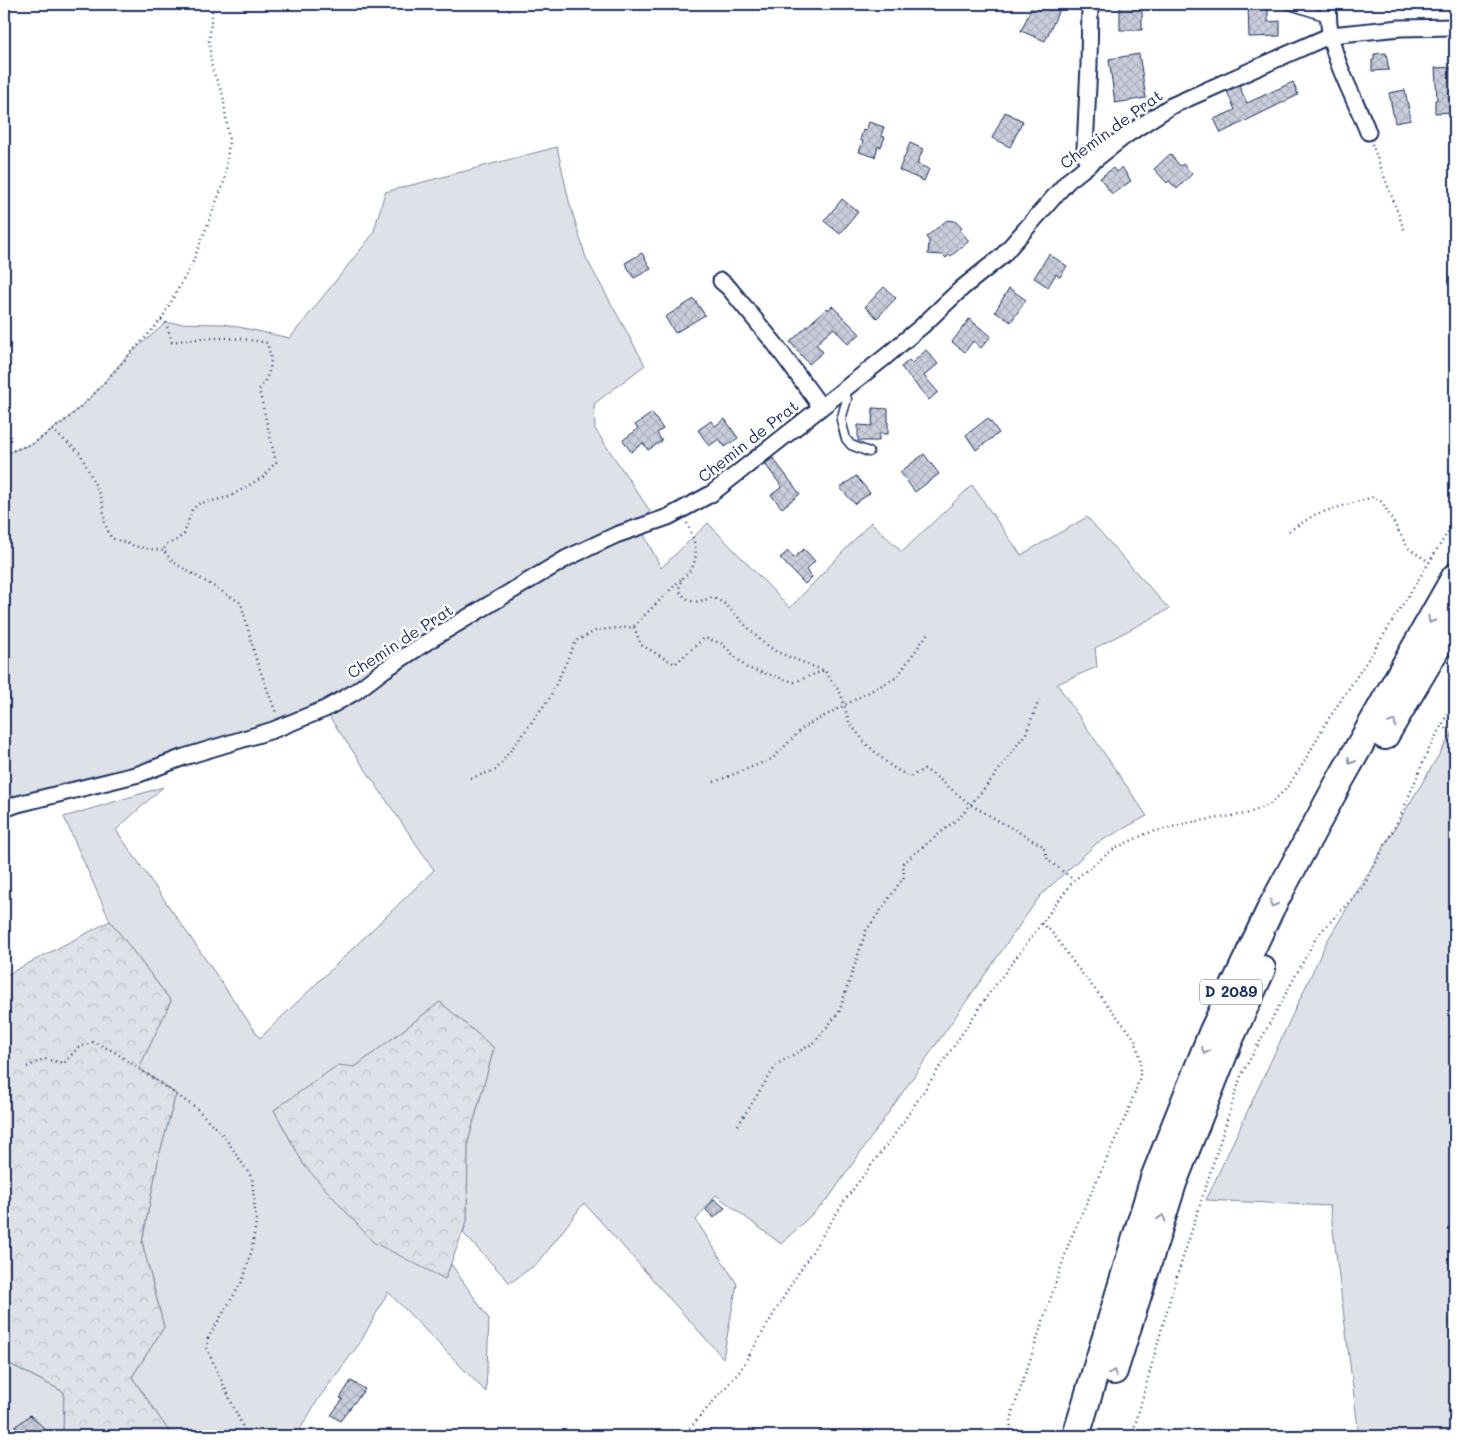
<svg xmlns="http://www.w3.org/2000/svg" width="1459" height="1440" font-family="Mali,sans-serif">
  <defs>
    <pattern id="forest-crowns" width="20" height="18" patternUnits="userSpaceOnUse" patternTransform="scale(1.25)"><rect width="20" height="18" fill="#dee1e7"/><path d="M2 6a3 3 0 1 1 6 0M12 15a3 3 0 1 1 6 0" fill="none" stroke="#bec1c9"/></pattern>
    <pattern id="building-cross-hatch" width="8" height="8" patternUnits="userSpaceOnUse" patternTransform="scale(1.25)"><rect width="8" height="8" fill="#caceda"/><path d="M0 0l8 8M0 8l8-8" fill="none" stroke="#adb1be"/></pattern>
  </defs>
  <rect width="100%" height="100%" fill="#fff"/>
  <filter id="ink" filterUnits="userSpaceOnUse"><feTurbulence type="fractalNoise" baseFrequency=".02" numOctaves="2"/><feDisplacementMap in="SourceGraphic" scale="10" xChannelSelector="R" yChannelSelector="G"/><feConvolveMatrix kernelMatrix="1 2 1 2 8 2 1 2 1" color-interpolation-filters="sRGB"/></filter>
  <g filter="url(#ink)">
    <!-- grass -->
    <path fill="#dee1e7" stroke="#7c88a2" d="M557 147 569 201 586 258 645 365 594 404 595 429 650 511 640 527 661 568 708 523 790 608 871 522 902 552 972 485 1021 555 1087 517 1169 609 1095 648 1097 667 1057 684 1147 816 1097 843 1040 896 828 1199 781 1244 716 1195 696 1220 737 1284 723 1358 584 1203 539 1262 510 1283 463 1233 467 1221 468 1142 494 1048 440 1002 355 1067 274 1110 304 1165 445 1279 451 1264 489 1319 486 1392 388 1292 360 1343 319 1398 296 1436H172L132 1377 164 1327 142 1242 159 1156 176 1094 139 1068 171 1001 110 921 64 817 163 787 116 830 260 1038 434 870 324 709 4 809V454L34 443 67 419 93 395 127 356 166 323 224 324 290 338 373 234 385 192Z
      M1455 728V1436H1359L1330 1206 1206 1200 1326 943Z
      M4 1361 64 1392 63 1436H4Z"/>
    <!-- forest -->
    <path fill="url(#forest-crowns)" stroke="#7c88a2" d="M110 921 171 1001 139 1068 176 1094 159 1156 142 1242 164 1327 132 1377 172 1436H63L64 1392 4 1361V971L8 974Z
      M440 1002 494 1048 468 1142 467 1221 445 1279 373 1242 304 1165 274 1110 338 1065 355 1067Z"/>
    <!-- building -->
    <path fill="url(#building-cross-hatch)" stroke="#1b2f5e" d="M1033 4H1062L1045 41 1021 31Z
      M1120 4 1142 5V30H1120Z
      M1248 4H1268V22L1280 21V36L1249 37Z
      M1386 53 1389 70 1372 71V60H1374V54Z
      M1139 54 1146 98 1115 103 1109 59Z
      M1455 67 1454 112 1435 113V100H1437L1435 68Z
      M1293 82 1298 95 1221 133 1214 119 1235 110 1227 91 1239 86 1247 103Z
      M1405 90 1411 120 1395 123 1389 93Z
      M1005 112 1023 121 1010 147 992 138Z
      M869 122 884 127 881 136 885 137 881 147 878 146 875 157 859 152 863 141 860 140 863 130 866 131Z
      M910 143 923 149 917 164 929 169 924 181 899 170Z
      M1170 154 1180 166 1183 164 1192 174 1177 189 1169 181 1167 183 1154 169Z
      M1122 167 1131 181 1112 194 1100 178 1113 168 1116 172Z
      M842 199 858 212 840 234 824 221Z
      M947 220 955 221 962 228 960 230 969 241 951 256 949 255 946 258 943 255 928 254 929 241 926 237Z
      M642 253 651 269 634 278 625 263Z
      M1049 254 1067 266 1060 277 1056 274 1048 287 1034 278Z
      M884 287 896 298 877 318 865 307Z
      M1009 288 1026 300 1011 322 995 312Z
      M694 299 705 315 675 333 665 317Z
      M832 306 860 334 848 344 834 328 816 344 823 352 809 364 790 342 827 308 828 310Z
      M969 319 991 336 981 348 973 341 965 352 952 342Z
      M926 350 938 364 924 376 938 392 929 400 901 367 909 360 912 363Z
      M873 408 888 409V434H879V441H858V425L872 426Z
      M652 413 663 429 657 433 662 441 648 450 643 443 631 452 623 440 638 429 635 425Z
      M988 418 999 433 976 450 966 435Z
      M725 419 738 438 725 447 719 439 709 446 698 430 711 421 715 426Z
      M924 454 939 474 915 492 900 472Z
      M773 458 800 494 782 508 771 495 782 487 765 464Z
      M856 476 870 493 855 504 840 488Z
      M804 549 815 561 806 570 812 577 805 584 780 558 788 551 794 558Z
      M714 1199 725 1208 714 1218 706 1210Z
      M351 1381 365 1389 340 1421 331 1415 343 1399 340 1398Z
      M30 1415 44 1428 34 1436H25L15 1427Z"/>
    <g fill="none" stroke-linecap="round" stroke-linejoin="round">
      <defs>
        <path id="service" d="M1287 4 1327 17
          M844 389 847 399 841 420 846 439 851 445 869 452"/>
        <path id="minor" d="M1329 4C1324 49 1353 92 1368 132
          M1087 165 1085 149 1089 65 1090 4
          M721 281 729 288 775 344 821 407
          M4 809 18 804 139 774 184 757 273 730 325 709 355 692 384 670 433 638 567 558 616 535 668 517 711 494 884 358 922 326 962 288 1002 256 1068 181 1125 136 1171 106 1331 35 1400 28 1455 27"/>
        <path id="trunk" d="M1385 736 1455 617
          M1114 1371 1173 1183 1229 1041 1262 969
          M1076 1436 1154 1178 1212 1033 1271 908 1339 782 1455 577"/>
      </defs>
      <!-- service casing -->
      <use href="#service" stroke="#1b2f5e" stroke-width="11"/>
      <!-- minor casing -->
      <use href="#minor" stroke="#1b2f5e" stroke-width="19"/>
      <!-- trunk casing -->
      <use href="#trunk" stroke="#1b2f5e" stroke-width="30"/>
      <!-- path -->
      <path stroke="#1b2f5e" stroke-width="2.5" stroke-dasharray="1 4" stroke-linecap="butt" d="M1372 144 1405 232
        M161 320 166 323 172 342C204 337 235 336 267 343 274 364 271 372 259 390L276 462 263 477 229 497 198 504 192 510 184 534 175 541 165 545 164 551 173 562 241 603 256 659 276 713
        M52 430 80 453 102 499 105 524 111 538 138 547 164 551
        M4 454 34 443 67 419 93 395 161 320 192 264 225 180 229 141 223 95 212 69 209 41 213 4
        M687 523C693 538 701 554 691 569 684 579 681 575 679 590 689 605 697 603 713 597L725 604 761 641 777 652 825 671 841 694 849 722 866 744 892 767 910 777 924 769 934 775 971 805 1043 846 1048 860 1074 880
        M1289 531 1316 514 1373 497 1382 502 1408 548 1429 562
        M634 627 641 645 675 664 704 638 721 643 747 668 794 682 823 671
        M1443 724 1455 741
        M471 778 496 770 549 699 576 641 597 630 633 627 681 579
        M714 782 772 759 804 727 897 677 928 633
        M27 1067 44 1059 64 1063 79 1047 94 1042 113 1051 196 1108 224 1136 252 1178 256 1221 252 1249 243 1280 208 1338 207 1349 247 1436
        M738 1125 777 1064 814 1043 839 1012 866 931 904 877 903 863 961 816 993 778 1026 733 1040 698
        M683 1436 740 1371 792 1283 847 1197 895 1134 988 995 1074 880 1115 848 1148 833 1192 822 1246 814 1269 805 1286 789 1303 764 1327 721 1375 649 1455 521
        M1009 1436 1013 1411 1070 1240 1129 1109 1140 1077V1058L1135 1039 1076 966 1051 931 1041 923
        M1132 1436 1172 1292 1241 1076 1317 936 1363 887 1401 815 1428 751 1455 700"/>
      <!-- service -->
      <use href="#service" stroke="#fff" stroke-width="8"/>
      <!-- minor -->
      <use href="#minor" stroke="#fff" stroke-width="15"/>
      <!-- trunk -->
      <use href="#trunk" stroke="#fff" stroke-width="26"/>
    </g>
    <!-- one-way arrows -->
    <defs><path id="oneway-chevron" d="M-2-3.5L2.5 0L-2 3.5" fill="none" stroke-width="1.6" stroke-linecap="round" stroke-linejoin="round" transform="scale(1.25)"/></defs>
    <g stroke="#8d97ae">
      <use href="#oneway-chevron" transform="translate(1431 620) rotate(120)"/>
      <use href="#oneway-chevron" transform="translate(1393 723) rotate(-59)"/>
      <use href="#oneway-chevron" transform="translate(1351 761) rotate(120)"/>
      <use href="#oneway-chevron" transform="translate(1273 904) rotate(118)"/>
      <use href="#oneway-chevron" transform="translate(1205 1051) rotate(112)"/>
      <use href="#oneway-chevron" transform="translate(1162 1218) rotate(-73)"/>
      <use href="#oneway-chevron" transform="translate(1113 1373) rotate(-73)"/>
    </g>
  </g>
  <g text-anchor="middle" stroke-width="5" stroke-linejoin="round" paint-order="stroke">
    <!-- shield labels -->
    <rect fill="#fff" stroke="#5f6d8e" stroke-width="1" x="1200" y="979.5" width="62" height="25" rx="4"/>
    <g font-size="15" font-weight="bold" fill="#1b2f5e">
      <text x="1231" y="997">D 2089</text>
    </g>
    <!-- street labels -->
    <g font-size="16" fill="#1b2f5e" stroke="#fff">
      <text transform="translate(1111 129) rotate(-36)" y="6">Chemin de Prat</text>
      <text transform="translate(748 441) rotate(-38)" y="6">Chemin de Prat</text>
      <text transform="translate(400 641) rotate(-33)" y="6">Chemin de Prat</text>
    </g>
  </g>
  <!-- margin -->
  <rect width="1459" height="1440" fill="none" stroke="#fff" stroke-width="20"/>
  <rect x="10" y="10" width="1439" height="1420" fill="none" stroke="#1b2f5e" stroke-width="2" filter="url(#ink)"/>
</svg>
